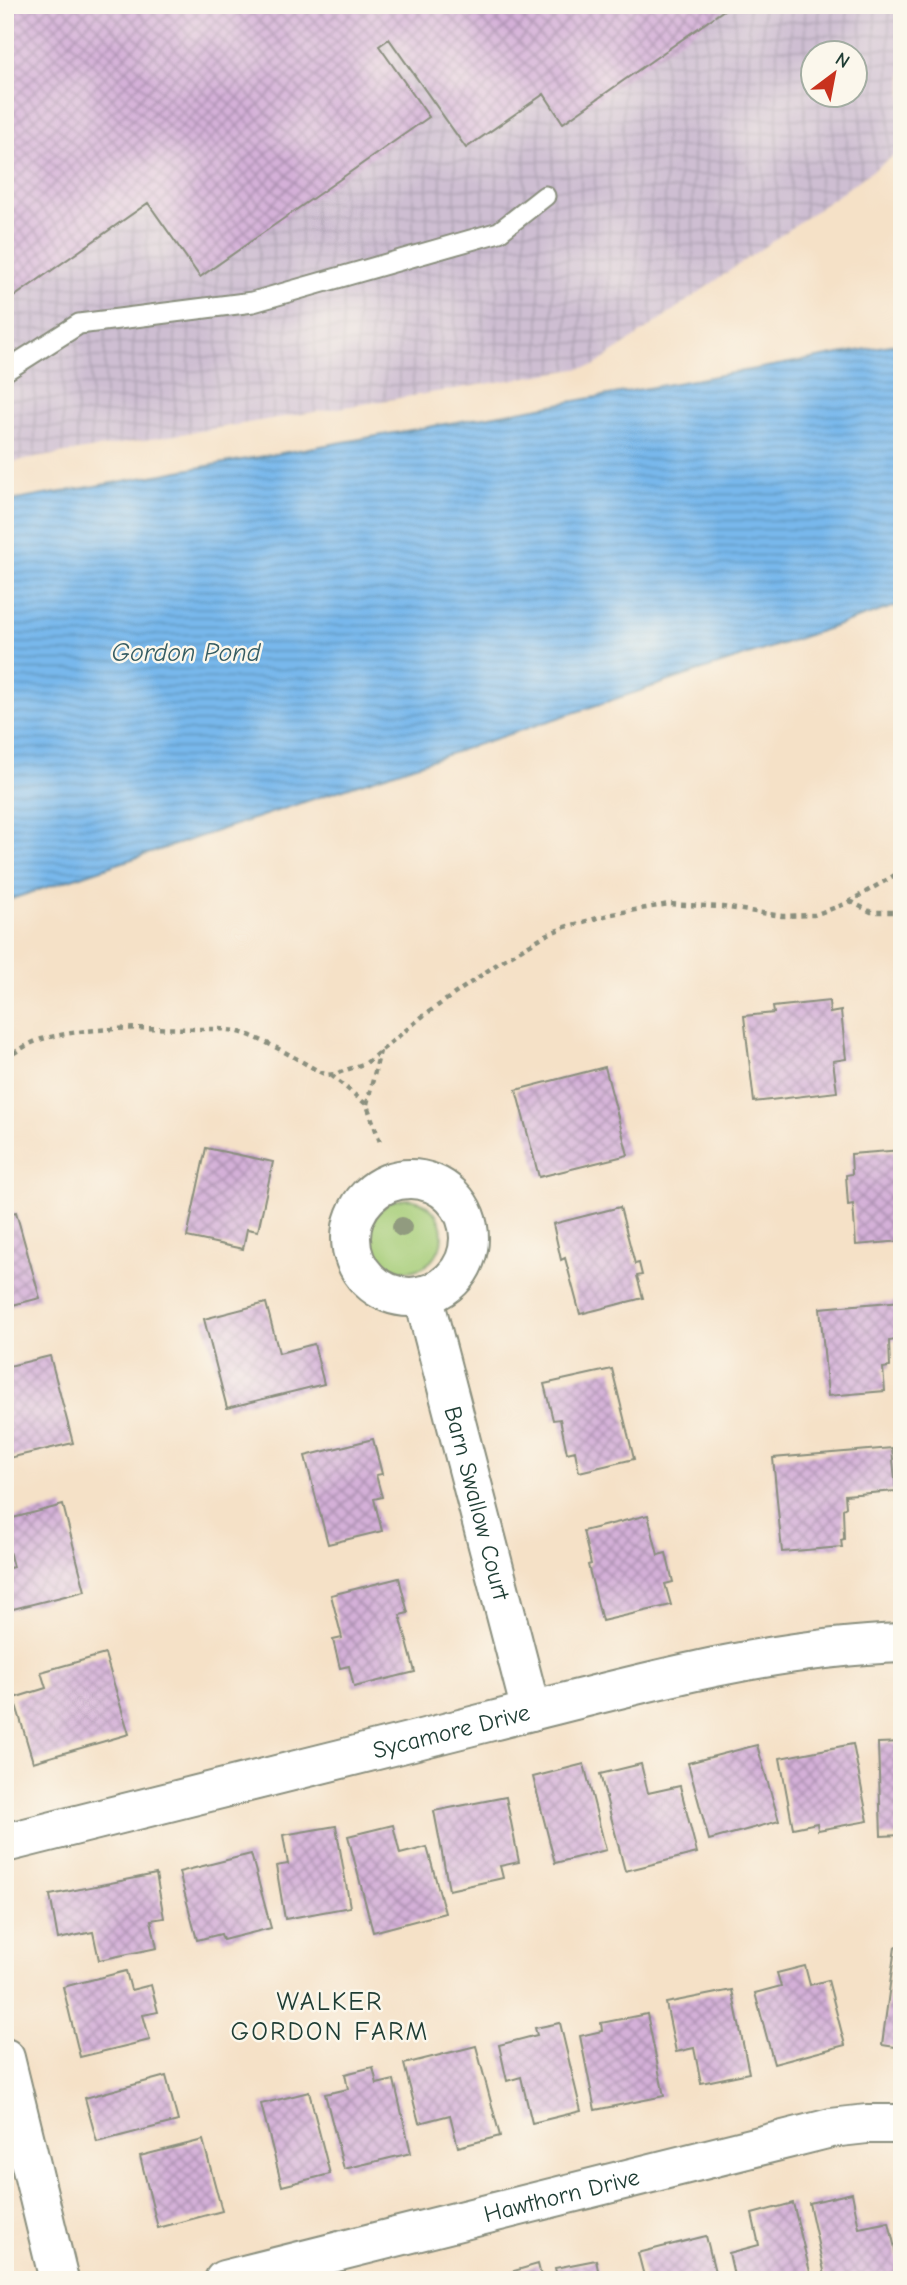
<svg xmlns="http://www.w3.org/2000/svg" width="907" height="2285" font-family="'Comic Neue',sans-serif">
  <defs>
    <pattern id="industrial-grid" width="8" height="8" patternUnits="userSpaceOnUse" patternTransform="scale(1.75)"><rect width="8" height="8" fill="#cebed2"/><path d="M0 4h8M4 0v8" fill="none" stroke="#b0a4b5"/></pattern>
    <pattern id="water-rules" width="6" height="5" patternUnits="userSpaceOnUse" patternTransform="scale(1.75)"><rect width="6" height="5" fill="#78b8ec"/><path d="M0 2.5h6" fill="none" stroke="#6297c0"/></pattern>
    <pattern id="building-cross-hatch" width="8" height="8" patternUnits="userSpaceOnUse" patternTransform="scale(1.75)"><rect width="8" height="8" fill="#d4b0d8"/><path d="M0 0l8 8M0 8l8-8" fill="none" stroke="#ab90b0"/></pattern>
  </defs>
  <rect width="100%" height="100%" fill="#fbf7ec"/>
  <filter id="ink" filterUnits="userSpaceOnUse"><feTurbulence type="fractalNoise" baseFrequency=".0143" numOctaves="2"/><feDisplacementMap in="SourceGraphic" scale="14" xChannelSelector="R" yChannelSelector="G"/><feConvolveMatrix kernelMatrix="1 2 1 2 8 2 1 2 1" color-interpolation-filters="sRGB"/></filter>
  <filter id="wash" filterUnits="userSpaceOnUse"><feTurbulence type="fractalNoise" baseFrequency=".00686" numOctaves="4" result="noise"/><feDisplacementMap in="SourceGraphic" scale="28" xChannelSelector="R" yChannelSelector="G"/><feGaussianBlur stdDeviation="1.57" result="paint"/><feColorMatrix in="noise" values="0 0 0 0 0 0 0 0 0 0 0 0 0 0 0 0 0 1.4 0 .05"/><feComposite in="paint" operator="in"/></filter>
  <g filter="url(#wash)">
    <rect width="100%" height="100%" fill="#f5e1c7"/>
    <!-- industrial -->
    <path fill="url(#industrial-grid)" fill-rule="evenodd" d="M5 5H902V150L594 366 5 463ZM813 52H855V94H813Z"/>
    <!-- green -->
    <path fill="#a4cc76" stroke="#628455" stroke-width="2" d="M370 1235a36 36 0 1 1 72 0a36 36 0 1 1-72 0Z"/>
    <!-- water -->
    <path fill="url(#water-rules)" stroke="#4c7a90" stroke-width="2" d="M902 343V604L5 901V502Z"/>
    <g id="blocks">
      <!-- building -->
      <path fill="url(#building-cross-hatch)" d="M5 5H731L563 123 544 94 466 148 389 39 379 46 429 117 200 277 148 203 5 303Z
        M829 1001 830 1013 841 1011 846 1059 833 1061 837 1092 754 1102 744 1016 774 1013 773 1007Z
        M605 1067 628 1155 539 1177 516 1090Z
        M206 1148 273 1162 258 1231 247 1229 243 1249 187 1237Z
        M902 1150V1241L856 1245 853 1204 848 1205 846 1175 852 1174 851 1154Z
        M620 1207 635 1264 639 1263 642 1275 637 1276 643 1298 580 1314 565 1258 561 1260 553 1224Z
        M16 1212 40 1298 5 1307V1215Z
        M902 1301V1339L889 1341 890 1367 883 1368 885 1391 828 1396 820 1308Z
        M266 1303 279 1353 314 1344 324 1384 227 1408 204 1319Z
        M50 1356 73 1443 9 1458 5 1443V1367Z
        M612 1369 634 1459 579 1472 575 1451 567 1453 560 1419 553 1420 544 1384Z
        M373 1439 382 1474 376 1475 382 1497 374 1499 382 1531 328 1544 305 1456Z
        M892 1448 896 1491 845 1495 846 1507 843 1509 844 1539 841 1540 842 1547 782 1552 773 1458Z
        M63 1505 85 1591 5 1611V1569L13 1567 5 1535V1520Z
        M648 1515 658 1555 666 1553 673 1582 665 1584 671 1605 602 1621 588 1565 591 1564 583 1531Z
        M399 1578 408 1613 400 1615 415 1672 354 1687 349 1666 340 1668 333 1640 342 1638 331 1595Z
        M105 1654 129 1734 33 1762 14 1698 46 1688 41 1672Z
        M902 1742V1835L881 1836 878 1743Z
        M853 1744 868 1821 818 1830 817 1823 793 1828 780 1758Z
        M757 1745 779 1821 709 1840 688 1763Z
        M584 1764 606 1850 555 1863 533 1777Z
        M641 1764 648 1793 680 1786 697 1853 625 1871 600 1774Z
        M506 1797 519 1862 500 1866 503 1878 449 1890 434 1811Z
        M393 1825 400 1854 427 1847 445 1913 373 1932 348 1836Z
        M336 1826 350 1907 285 1919 276 1866 288 1864 283 1835Z
        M251 1854 271 1928 223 1940 221 1934 197 1940 179 1872Z
        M156 1874 164 1918 151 1920 157 1948 99 1960 93 1932 58 1939 50 1895Z
        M895 1947 902 1948V2048L882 2045Z
        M805 1966 810 1985 828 1980 845 2045 774 2064 755 1993 781 1986 777 1973Z
        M126 1971 131 1990 151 1985 158 2012 143 2015 150 2040 80 2057 63 1987Z
        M732 1990 749 2073 701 2083 694 2048 676 2052 666 2003Z
        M647 2014 664 2096 595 2110 580 2036 602 2031 601 2023Z
        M560 2023 581 2111 532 2123 521 2077 507 2081 499 2045 537 2035 535 2028Z
        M476 2046 500 2136 458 2147 450 2115 419 2123 404 2064Z
        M373 2067 377 2084 394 2080 411 2153 344 2169 325 2094 348 2089 345 2074Z
        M166 2076 178 2121 97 2142 85 2098Z
        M309 2092 330 2174 282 2186 261 2104Z
        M203 2140 222 2211 158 2228 140 2156Z
        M852 2193 859 2228 889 2222 902 2280H826L809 2203Z
        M793 2203 812 2280H735L729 2253 759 2245 752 2214Z
        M706 2236 717 2280H645L638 2253Z
        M596 2260 600 2280H558L555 2268Z
        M538 2264 542 2280H501L500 2275Z"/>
    </g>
  </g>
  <g filter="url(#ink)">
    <use href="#blocks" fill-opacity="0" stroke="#8a8f7e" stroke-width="2"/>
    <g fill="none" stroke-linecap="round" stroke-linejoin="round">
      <defs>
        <path id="service" d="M5 371 79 324 253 302 499 232 545 196"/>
        <g id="minor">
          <circle cx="410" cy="1238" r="59"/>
          <path id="s1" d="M423 1295 531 1711"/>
          <path id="s2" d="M5 1843C168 1802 330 1762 492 1721 627 1687 762 1648 902 1643"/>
          <path d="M5 2058 59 2280"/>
          <path id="s3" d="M224 2280 831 2128 867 2124H902"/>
        </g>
      </defs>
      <!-- service casing -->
      <use href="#service" stroke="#8a8f7e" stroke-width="23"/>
      <!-- minor casing -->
      <use href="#minor" stroke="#8a8f7e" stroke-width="42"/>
      <!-- path -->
      <path stroke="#8a8f7e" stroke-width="4.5" stroke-dasharray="5 5" stroke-linecap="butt" d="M850 901 871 912H902
        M5 1059C17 1051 29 1043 42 1039 92 1026 146 1028 196 1029 211 1029 225 1028 239 1032 262 1038 299 1060 320 1072L327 1075 335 1074 366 1063 423 1016 500 962 544 936 565 927 612 914 669 904 722 907 782 916 814 915 845 904 902 871
        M331 1075 367 1105 380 1142
        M367 1104 380 1051"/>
      <!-- service -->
      <use href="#service" stroke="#fff" stroke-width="19"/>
      <!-- minor -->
      <use href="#minor" stroke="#fff" stroke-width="38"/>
    </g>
    <!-- trees -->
    <circle fill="#919b7f" cx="402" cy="1227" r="10"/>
  </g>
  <g text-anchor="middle" stroke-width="5" stroke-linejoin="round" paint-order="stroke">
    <!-- street labels -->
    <g font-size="24" fill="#1f3d34" stroke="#fbf7ec">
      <text dy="8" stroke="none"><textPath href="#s1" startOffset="215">Barn Swallow Court</textPath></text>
      <text dy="8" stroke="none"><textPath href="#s2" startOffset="460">Sycamore Drive</textPath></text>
      <text dy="8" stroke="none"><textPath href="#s3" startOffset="348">Hawthorn Drive</textPath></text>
    </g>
    <!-- water labels -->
    <g font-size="26" font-style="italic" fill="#355c62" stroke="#fbf7ec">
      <text x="186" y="661">Gordon Pond</text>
    </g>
    <!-- neighbourhood labels -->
    <g font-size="26" letter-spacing="2" fill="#1f3d34" stroke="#fbf7ec">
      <text x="330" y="2010">WALKER<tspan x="330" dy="30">GORDON FARM</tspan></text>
    </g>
  </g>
  <!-- margin -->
  <rect width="907" height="2285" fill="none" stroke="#fbf7ec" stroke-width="28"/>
  <!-- north arrow -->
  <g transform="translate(834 74) rotate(32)"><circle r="33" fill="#fbf7ec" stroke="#a3ada2" stroke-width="2"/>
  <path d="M0-5L12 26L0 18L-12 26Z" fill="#c8321e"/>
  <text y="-10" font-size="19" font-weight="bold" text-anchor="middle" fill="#1f3d34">N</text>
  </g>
</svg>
